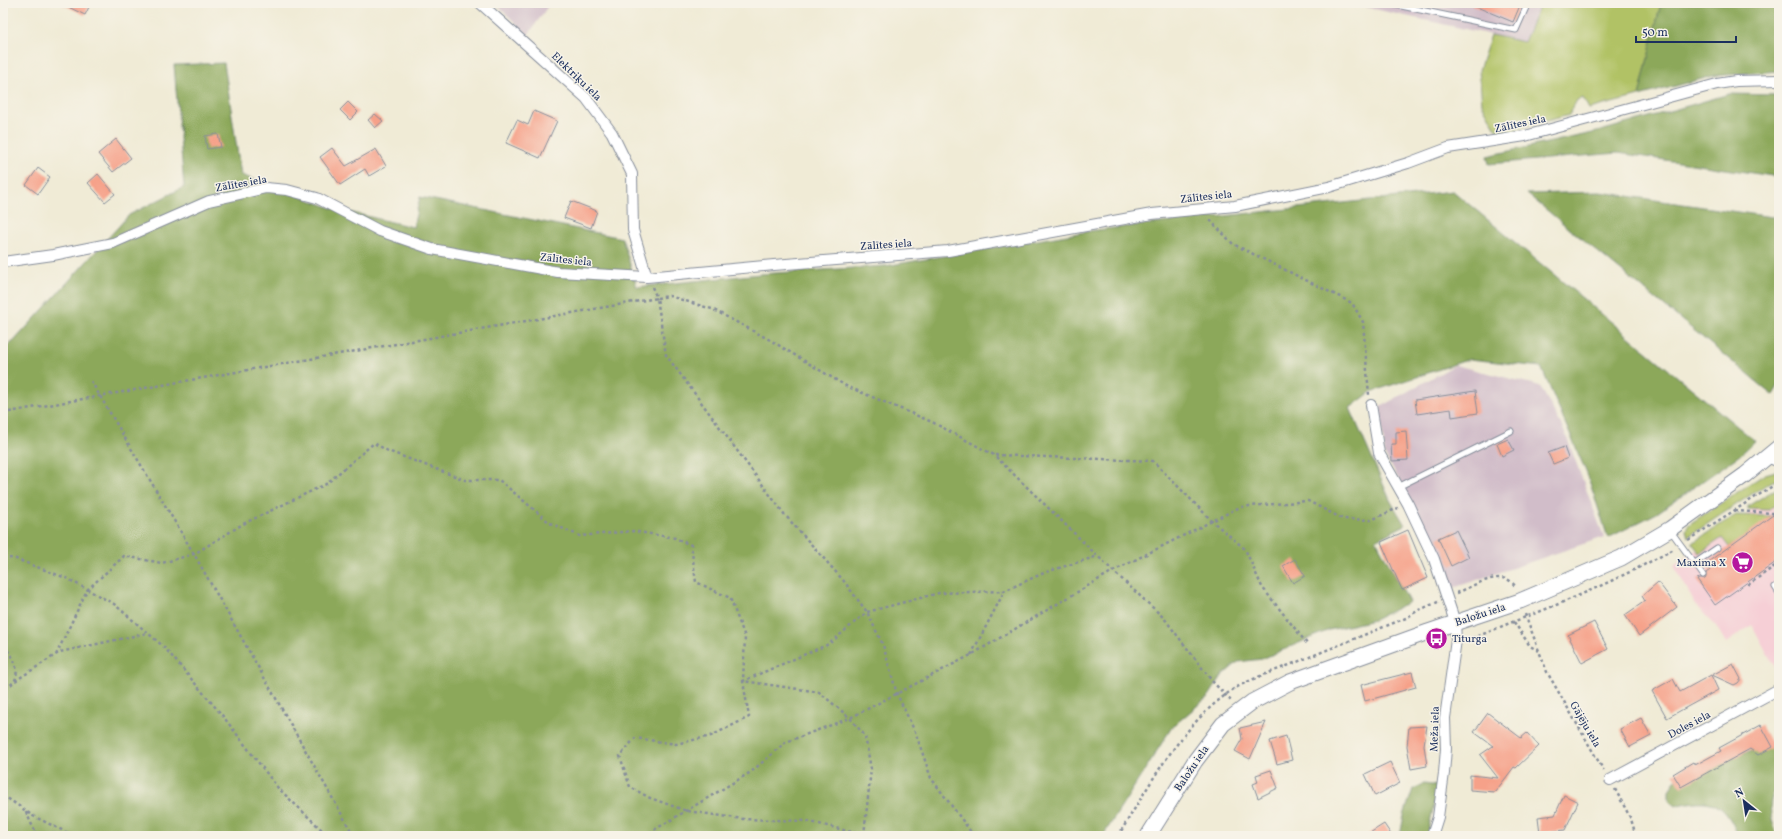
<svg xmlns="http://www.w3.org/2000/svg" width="1782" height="839" font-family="Vollkorn,serif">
  <rect width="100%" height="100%" fill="#f7f3e8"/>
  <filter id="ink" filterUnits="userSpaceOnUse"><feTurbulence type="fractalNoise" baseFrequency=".025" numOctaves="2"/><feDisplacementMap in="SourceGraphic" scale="8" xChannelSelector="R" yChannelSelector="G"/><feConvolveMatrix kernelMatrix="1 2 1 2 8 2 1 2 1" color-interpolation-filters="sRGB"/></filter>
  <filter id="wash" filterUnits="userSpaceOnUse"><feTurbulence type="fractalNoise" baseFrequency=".012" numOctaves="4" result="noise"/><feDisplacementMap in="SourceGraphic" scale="16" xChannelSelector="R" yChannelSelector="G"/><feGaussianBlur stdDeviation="0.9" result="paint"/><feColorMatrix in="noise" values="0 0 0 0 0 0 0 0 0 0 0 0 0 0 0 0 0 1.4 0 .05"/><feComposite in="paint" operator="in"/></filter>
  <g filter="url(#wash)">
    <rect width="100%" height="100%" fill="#f0ebd6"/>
    <!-- built -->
    <path fill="#f6cfd6" d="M1779 491V675L1752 625 1726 643 1716 626 1698 608 1674 566Z"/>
    <!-- industrial -->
    <path fill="#d1bdc9" d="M495 3H550L528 35Z
      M1347 3H1541L1524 42Z
      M1455 365 1540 386 1564 430 1604 537 1453 588 1425 526 1385 455 1380 407Z"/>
    <!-- green -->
    <path fill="#b1c265" stroke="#667862" d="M1541 3H1661L1639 96 1589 109 1583 98 1577 100 1569 115 1499 134 1482 104 1479 70 1491 35 1524 42Z
      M1776 471 1779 472V479L1770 482 1688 537 1686 530 1688 525 1765 474Z
      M1779 487V502L1768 510 1748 509V506Z
      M1735 515 1773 516 1729 547 1722 538 1700 553 1692 543Z"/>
    <!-- forest -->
    <path fill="#8ca85a" stroke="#546c5c" d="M1661 3H1779V71L1713 76 1639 96Z
      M224 63 241 175 332 208 413 227 420 197 622 238 637 287 760 274 885 266 1096 230 1453 191 1755 441 1740 455 1657 513 1608 538 1587 474 1541 367 1470 359 1371 392 1350 408 1390 500 1405 525 1376 540 1409 602 1374 620 1329 630 1262 659 1238 662 1222 676 1209 696 1172 727 1103 836H3V349L14 341 129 215 184 187 174 65Z
      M1729 94 1779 95V177L1618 153 1489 164 1487 156 1597 132Z
      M1600 192 1779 218V385L1773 395 1527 194Z
      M1774 744 1779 747V784C1766 800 1770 819 1778 836H1738C1725 803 1711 796 1676 806L1669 800V790L1675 781 1693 774 1725 758Z
      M1424 784 1438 786 1427 836H1400L1404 815 1413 789Z"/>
    <g id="blocks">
      <!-- building -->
      <path fill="#f6a189" d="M60 3H91L85 15Z
        M1467 3H1521L1513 22Z
        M348 102 358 112 350 120 340 110Z
        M534 111 557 121 540 158 506 143 517 120 528 125Z
        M375 114 383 121 375 128 368 120Z
        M218 134 221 147 207 149 205 136Z
        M116 139 131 158 113 172 98 154Z
        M332 148 346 166 376 149 386 166 369 176 365 169 340 185 320 157Z
        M38 168 50 177 38 194 26 185Z
        M98 174 115 194 105 202 88 183Z
        M571 201 597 211 591 228 564 218Z
        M1475 391 1478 413 1452 417 1451 409 1417 414 1415 400Z
        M1406 431 1408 460 1392 461 1391 444H1396V432Z
        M1508 439 1514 450 1502 456 1497 444Z
        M1564 447 1568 458 1553 464 1548 453Z
        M1773 515 1779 524V560L1715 605 1697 579 1700 578H1705L1706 573 1710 571 1705 564Z
        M1408 530 1428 578 1402 590 1381 542Z
        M1456 530 1469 557 1451 566 1438 538Z
        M1295 559 1305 576 1293 583 1283 566Z
        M1658 582 1677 607 1639 636 1625 615 1645 601 1642 596Z
        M1594 622 1608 649 1582 663 1568 635Z
        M1733 664 1741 679 1738 683 1734 685 1712 675Z
        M1412 672 1416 687 1365 701 1361 685Z
        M1711 675 1718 690 1667 718 1652 691 1673 679 1680 692Z
        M1488 713 1521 738 1527 733 1539 746 1516 768 1514 767 1495 792 1470 790V775L1498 778 1480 755 1493 746 1474 732Z
        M1641 718 1651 736 1630 747 1620 729Z
        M1266 722 1250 759 1235 751 1242 739 1240 728Z
        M1761 725 1773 747 1758 755 1750 749 1681 787 1673 774 1693 762 1695 765 1721 751 1719 748Z
        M1427 726 1424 745 1427 766 1411 769 1407 746 1409 727Z
        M1286 736 1292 760 1277 764 1270 741Z
        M1390 762 1400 783 1375 796 1365 774Z
        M1271 770 1278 788 1258 798 1253 784 1258 782 1256 775Z
        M1564 795 1578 802 1565 830 1540 833 1538 817 1555 815Z
        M1384 824 1392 836H1365Z"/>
    </g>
  </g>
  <g filter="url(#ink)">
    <use href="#blocks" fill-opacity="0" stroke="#868d9a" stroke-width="1"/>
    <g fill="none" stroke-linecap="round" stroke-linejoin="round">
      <defs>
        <path id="lane" d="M1387 3 1516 30 1528 3
          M1398 487 1511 431
          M1670 530 1703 575
          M1695 563 1717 548
          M1779 585 1775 587 1779 593"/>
        <path id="street" d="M480 3 586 98 612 133 632 174 633 230 647 277
          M3 262 53 255 113 243 209 201 266 188 287 190 317 198 380 231 432 249 558 272 647 277 774 265 948 251 1152 214 1235 206 1329 187 1408 163 1448 148 1525 136 1717 84 1736 81 1779 80
          M1371 405 1379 453 1408 504 1434 559 1455 622 1456 640 1445 718 1446 749 1444 773 1438 817 1432 836
          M1767 457 1779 462
          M1610 780 1779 689"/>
        <path id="secondary" d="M1148 836 1195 761 1223 724 1252 702 1290 682 1428 632 1520 601 1621 558 1670 529 1745 475 1779 447"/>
      </defs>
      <!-- lane casing -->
      <use href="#lane" stroke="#868d9a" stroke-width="7"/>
      <!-- street casing -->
      <use href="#street" stroke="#868d9a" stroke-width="12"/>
      <!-- secondary casing -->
      <use href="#secondary" stroke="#868d9a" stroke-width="17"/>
      <!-- path -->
      <path stroke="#868d9a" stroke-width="2.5" stroke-dasharray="3 3" stroke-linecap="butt" d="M1210 220 1233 244 1352 303 1363 322 1369 395
        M652 287 657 298 669 296 712 309 770 340 846 386 932 422 994 455 1113 571 1164 618 1212 681 1232 702
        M91 381 194 554 354 836
        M3 413 657 298 666 355 785 515 843 580 867 612 883 645 897 694 916 734 931 778 974 836
        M995 455 1153 461 1212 521 1245 549 1262 587 1308 645
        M1735 511 1773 513 1779 509
        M1773 513 1779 521
        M1688 540 1779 482
        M3 557 16 559 66 578 114 604 164 647 222 715 278 788 322 830 333 836
        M1748 585 1779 563
        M1457 593C1473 586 1505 566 1516 588
        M1525 614 1547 672 1604 771
        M1514 622 1530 646 1539 651
        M1466 639C1482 636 1499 627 1515 621 1569 601 1623 577 1674 549
        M3 646C12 653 20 668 15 680 13 684 7 687 3 690
        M56 655 87 590 124 556 162 563 194 554 243 524 326 484 374 443 388 451 465 480H499L550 523 580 536 633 531 675 538 691 545 696 582 730 598 745 637 743 681 749 717 711 736 676 744 635 738 620 756 630 787 650 798 687 811 743 819 807 821 864 835
        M971 655 1004 592
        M15 681 60 652 148 633
        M1615 789 1631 819 1636 836
        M3 795 33 816 74 836
        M26 812 37 836
        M864 835 871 769 865 736 850 718 819 692 743 681 829 644 867 612 939 593 1004 591 1046 572 1098 556
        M644 836 751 772 786 742 850 718 971 655 1113 571 1240 507 1308 501 1343 519 1371 520 1398 508
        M1118 836C1149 786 1177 732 1224 696 1241 682 1266 674 1287 666 1327 650 1366 634 1406 618L1419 610 1438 602"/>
      <!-- lane -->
      <use href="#lane" stroke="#fff" stroke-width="5"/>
      <!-- street -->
      <use href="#street" stroke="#fff" stroke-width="10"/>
      <!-- secondary -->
      <use href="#secondary" stroke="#fff" stroke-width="15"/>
    </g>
  </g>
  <!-- icons -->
  <defs>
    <symbol id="supermarket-disc" viewBox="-11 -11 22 22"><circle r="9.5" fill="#b5179e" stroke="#f7f3e8"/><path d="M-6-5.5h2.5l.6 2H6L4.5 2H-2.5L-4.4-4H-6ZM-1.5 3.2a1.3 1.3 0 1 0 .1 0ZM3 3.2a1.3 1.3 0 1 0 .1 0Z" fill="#fff"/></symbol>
    <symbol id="bus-disc" viewBox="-11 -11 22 22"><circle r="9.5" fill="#b5179e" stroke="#f7f3e8"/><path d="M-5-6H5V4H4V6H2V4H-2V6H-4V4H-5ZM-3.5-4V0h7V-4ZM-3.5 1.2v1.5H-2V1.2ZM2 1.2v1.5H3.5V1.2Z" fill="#fff"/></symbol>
  </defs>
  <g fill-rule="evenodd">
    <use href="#supermarket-disc" x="1730" y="550" width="25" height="25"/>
    <use href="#bus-disc" x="1424" y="626" width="25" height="25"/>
  </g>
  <g text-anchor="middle" stroke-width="3" stroke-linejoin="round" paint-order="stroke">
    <!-- street labels -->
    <g font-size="11" fill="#1b2f5e" stroke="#f7f3e8">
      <text transform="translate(577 76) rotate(44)" y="4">Elektriķu iela</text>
      <text transform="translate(1520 123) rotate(-12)" y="4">Zālītes iela</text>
      <text transform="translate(241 183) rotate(-10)" y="4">Zālītes iela</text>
      <text transform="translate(1206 196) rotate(-6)" y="4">Zālītes iela</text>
      <text transform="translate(886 244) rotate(-4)" y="4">Zālītes iela</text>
      <text transform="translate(566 259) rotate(6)" y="4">Zālītes iela</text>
      <text transform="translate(1480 614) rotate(-18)" y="4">Baložu iela</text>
      <text transform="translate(1586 724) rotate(60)" y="4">Gājēju iela</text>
      <text transform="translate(1689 724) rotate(-28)" y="4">Doles iela</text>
      <text transform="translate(1434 729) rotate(-88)" y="4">Meža iela</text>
      <text transform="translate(1191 768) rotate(-56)" y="4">Baložu iela</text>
    </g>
    <!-- poi labels -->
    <g font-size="11" fill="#1b2f5e" stroke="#f7f3e8" text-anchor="end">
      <text x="1726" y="566">Maxima X</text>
      <text x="1452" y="642" text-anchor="start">Titurga</text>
    </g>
  </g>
  <!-- margin -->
  <rect width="1782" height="839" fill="none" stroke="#f7f3e8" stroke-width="16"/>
  <!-- north arrow -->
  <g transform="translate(1744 801) rotate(330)" stroke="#f7f3e8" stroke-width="3" paint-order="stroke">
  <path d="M0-3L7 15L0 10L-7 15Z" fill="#1b2f5e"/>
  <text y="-6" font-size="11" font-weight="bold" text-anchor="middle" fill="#1b2f5e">N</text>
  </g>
  <!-- scale -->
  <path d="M1636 36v6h100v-6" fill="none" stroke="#1b2f5e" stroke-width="2"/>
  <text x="1642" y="36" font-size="12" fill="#1b2f5e" stroke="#f7f3e8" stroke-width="3" paint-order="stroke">50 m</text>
</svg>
